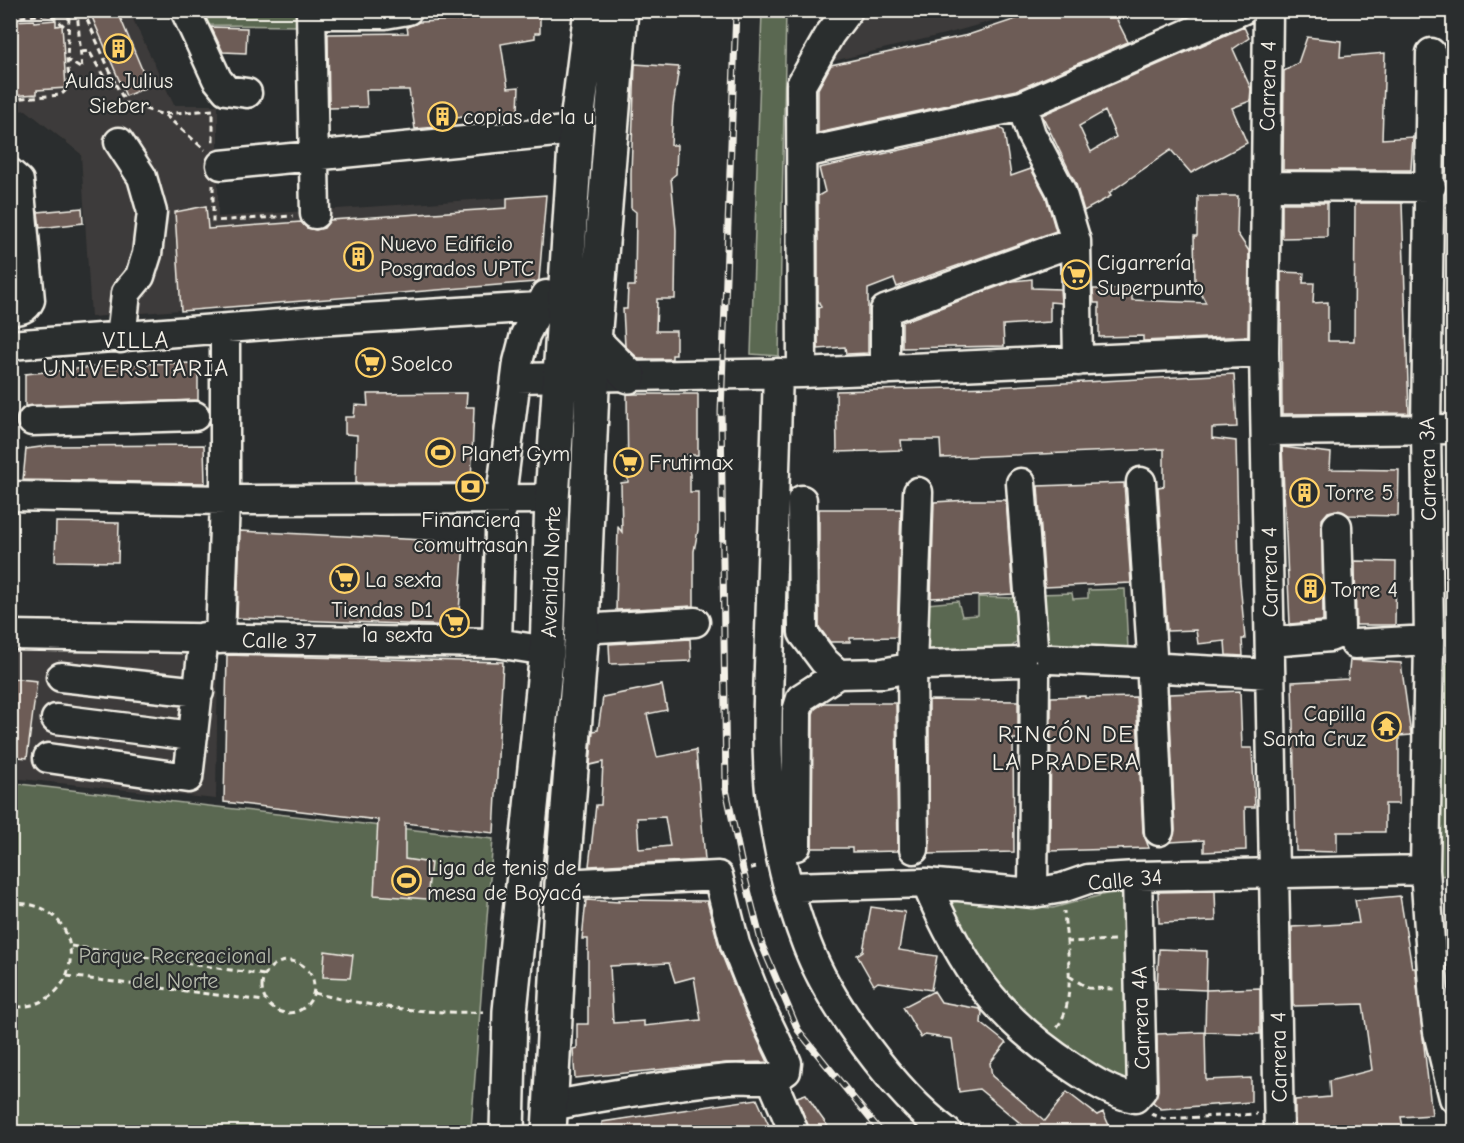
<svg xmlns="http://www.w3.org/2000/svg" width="1464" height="1143" font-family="'Comic Neue',sans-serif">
  <rect width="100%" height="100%" fill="#2a2d2e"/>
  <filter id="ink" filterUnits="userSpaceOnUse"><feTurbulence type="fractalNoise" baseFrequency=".0167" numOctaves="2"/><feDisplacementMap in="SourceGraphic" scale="12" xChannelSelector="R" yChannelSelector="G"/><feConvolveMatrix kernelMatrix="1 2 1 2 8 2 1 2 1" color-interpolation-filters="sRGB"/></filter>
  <g filter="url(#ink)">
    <!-- built -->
    <path fill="#3e3b3a" d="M10 11H129L174 105H218V217L546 195 539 282 91 317 81 154 26 110 11 112Z
      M855 11H1027L953 32 821 64Z
      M11 646 218 654 216 799 11 778Z
      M1260 1125V1132H1183L1184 1130Z"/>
    <!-- green -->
    <path fill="#5a6851" stroke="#a7ac9c" stroke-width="1.5" d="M196 11H301V26L204 25Z
      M762 11H786L779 356 751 354Z
      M1125 589 1128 649 1055 653 1039 636 1038 594 1072 593 1073 599 1088 598V590Z
      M978 597 1014 598 1019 639 1006 653 933 654 922 642 927 604 958 601 962 616 978 615Z
      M1453 662V875L1437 876 1443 664Z
      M11 783 493 839 471 1129 466 1132H11Z
      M1121 890 1125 900 1128 1085 1056 1046 1004 995 962 937 947 895 979 903 1053 908Z"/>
    <!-- building -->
    <path fill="#6d5c56" stroke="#f4f1e8" stroke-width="1.5" fill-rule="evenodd" d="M89 10H117L149 86 126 96Z
      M464 10H540V33H535V38L501 44 508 88 519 87 518 111 437 120V127L415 129 409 90H366L367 107 329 108 328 34 408 33 407 27 419 22 464 20Z
      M1043 10H1112L1128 42 1017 90 818 133V89L831 65 968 35Z
      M34 20V22L56 20V26L62 25 66 88 37 90V94L10 96V21Z
      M211 27 247 28 246 53 223 52Z
      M1244 27 1249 38 1233 49 1251 89 1250 101 1232 108 1247 143 1191 173 1171 150 1109 193 1111 196 1084 211 1076 184 1042 115ZM1105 111 1116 137 1091 152 1079 126Z
      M1307 37 1341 41 1340 57 1385 53 1382 139 1413 137 1411 170H1283L1284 71 1298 63Z
      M635 64 679 67 673 107 671 145H677L676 174 671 178 676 230 675 299H657L656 331H676V355H672V359H639L625 346 623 309H627L628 286H635L636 212 631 208V173Z
      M1000 128 1004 131 1011 176 1031 169 1046 197 1056 231 897 287 894 279 868 289V353L846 354 845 347 818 349V308L821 307 818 300V196L825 192 819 168Z
      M546 195 539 280 536 282 181 311 175 212 206 206 208 229 301 222 307 228 316 230 324 228 330 220 507 208V198Z
      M1198 196H1238L1237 233 1249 251 1248 336 1143 341V336L1099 337V303H1094L1093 289H1132V300L1206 303 1195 282 1194 236H1197Z
      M1282 203H1327V237L1282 238Z
      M1355 203H1402L1409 413 1282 414 1281 272 1304 273 1303 283H1314L1313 303 1328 302V341H1354Z
      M82 208 83 223 40 228 38 212Z
      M1032 279V288L1060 289 1061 303 1050 302V322L1003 325 1004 346 902 348V322L1013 281Z
      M198 363V400L25 406V374L127 364Z
      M1234 374 1237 427 1212 428V438L1236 441 1239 570 1245 639H1242L1243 656 1226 655 1225 641 1198 644 1196 630 1167 631 1158 487 1164 486V449L941 458 940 440H901L902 450 837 452 836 391 992 387Z
      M467 393 466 407H474L471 483H356L357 435 345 434V417H354L355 405 368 406 367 394Z
      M627 394H698V455H684L690 474V492H698V530L694 551V606L616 610 618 527 622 532 621 483 628 482Z
      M204 445 205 483 23 480 26 449 48 446Z
      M1282 447 1331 453 1330 469 1399 470 1398 516 1349 515 1336 510 1328 512 1322 519 1323 621 1290 624Z
      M1124 483 1131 583 1045 587 1038 486Z
      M969 500H1006L1013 594 931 598 934 502Z
      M819 509H901L897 637 850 638V642H830L819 627Z
      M56 522 119 523 118 562 55 561Z
      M240 531 464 542 458 626 237 618Z
      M1355 561 1396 562 1395 625H1356Z
      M690 639 691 661 610 664 609 644Z
      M227 655 503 662 494 833 405 823V859L431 863 427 899 374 895 378 820 224 802Z
      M1350 660 1401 663 1411 735 1399 736V804H1385V832H1337V852L1296 851 1292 682 1348 679Z
      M10 678 37 681 27 758 10 756Z
      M662 685 667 710 647 714 657 757 696 750 705 860 589 866 596 805H601L603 762 590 765 593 731 598 730 603 697ZM665 817 670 846 639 849 637 818Z
      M1240 691 1242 748H1252L1255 807H1245L1246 850 1204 852V840L1171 842 1175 830 1169 694Z
      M1085 696V698L1136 697 1143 832 1149 848 1050 851 1051 697Z
      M929 700 1018 701V739H1013L1014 852 929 854Z
      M824 703H896L898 851 852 852V848H812L813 714 815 709Z
      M1215 891 1216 921 1159 923 1158 892Z
      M1400 896 1412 968H1415L1432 1115 1401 1117 1404 1132H1295V1100L1330 1097 1329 1081 1372 1070 1363 1004 1293 1006 1292 927 1359 923 1355 900Z
      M586 900 619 902 618 900 707 901 720 950 745 1013 768 1062 726 1063 575 1078 573 1049 577 1048V1024H588V939H582ZM669 963 675 982 694 977 701 1020 644 1026V1021L613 1023 610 966Z
      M871 907 905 912 899 950 937 956 931 990 878 982 874 985 857 955 863 951Z
      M1159 949 1207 951 1206 990 1157 988Z
      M325 951 353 955 350 978 323 977Z
      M1260 988V1034L1205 1032 1206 990Z
      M934 991 941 1002 980 1009 982 1012 981 1023 1006 1043 990 1063 992 1076 1045 1121 1067 1092 1097 1115 1103 1112 1112 1132H1031L979 1089 959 1092 952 1039 925 1035 921 1038 903 1007Z
      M1205 1032 1206 1080 1251 1078V1102L1161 1109 1153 1102 1158 1090 1157 1034Z
      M806 1094 819 1114 832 1132H810L797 1097Z
      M757 1099 772 1132H602V1122Z"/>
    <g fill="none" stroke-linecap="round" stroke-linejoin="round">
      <defs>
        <path id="minor" d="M185 10 217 79 226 90 247 93
          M311 10 315 214
          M1268 10 1264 352 1279 1132
          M311 14H385L408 10
          M1431 53 1426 429 1429 640 1425 870 1434 1000 1438 1032 1454 1098
          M1022 106 1031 134 1061 191 1076 241 1078 361
          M119 142 142 177 152 212 147 254 140 276 126 293 121 338
          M803 153 1022 106 1242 10
          M221 165 576 130
          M10 173 19 181 30 300C26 309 21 310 10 310
          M1266 186 1431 187
          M10 345 317 321 539 307
          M885 370V310L1076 241
          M778 373C775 459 773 545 770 632 769 682 765 741 770 791 776 842 788 896 807 945 830 1005 895 1093 947 1132
          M802 373 801 85 830 34 848 10
          M517 378 802 373 1264 352
          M32 421 195 416
          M1267 431 1454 429
          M1141 482 1152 655
          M1021 483 1033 646
          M10 496 225 500 552 499
          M802 500 803 633 824 661 838 674
          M582 629 695 622
          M10 635 497 643 547 651
          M220 639 225 500V329
          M1270 642 1330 637 1337 634 1340 628 1337 526
          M497 643 501 497 518 362 525 335 546 295
          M1355 644 1429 640
          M1051 659 1140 663
          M1164 668 1270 674
          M61 677 199 692
          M1152 678 1159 831
          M56 719 193 736
          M48 758 188 778 204 637
          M796 846 797 711 801 698 838 674 883 673 924 665 1022 662
          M914 849 912 667 918 492
          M926 883C962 967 995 1017 1073 1068 1091 1080 1113 1094 1135 1098L1142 1090 1137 876
          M790 887 926 883 1033 893 1062 888 1088 879 1137 876 1425 870
          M1033 893 1035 675
          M771 1078 794 1132
          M550 1106C609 1095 668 1085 728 1079 747 1077 771 1084 786 1071L787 1063 760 1007 735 944 718 876 562 884"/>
        <path id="major" d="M594 341 629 376
          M507 1132 510 1011 547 651 552 499 576 130 591 10
          M549 1132 562 884 582 629 594 341 621 10"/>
      </defs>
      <!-- minor casing -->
      <use href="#minor" stroke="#f4f1e8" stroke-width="33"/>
      <!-- major casing -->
      <use href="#major" stroke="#f4f1e8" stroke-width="38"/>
      <!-- path -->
      <path stroke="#f4f1e8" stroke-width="3" stroke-dasharray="6 4.5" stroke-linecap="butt" d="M60 10 69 18 67 60 82 69 77 10
        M83 10 116 85
        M10 18 50 14 69 30
        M81 52 89 51 108 84 116 85 126 103 161 114 213 110V145
        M10 99 60 95C73 88 68 73 67 60
        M165 115 205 150
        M213 185V221L293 216
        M740 871 760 866
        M10 904C88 895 93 1011 10 1007
        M1066 942 1114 940
        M71 946 264 975
        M262 987a26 26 0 1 1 52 0a26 26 0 1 1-52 0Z
        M67 976 264 1001
        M1069 976 1088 988 1116 989
        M314 993C371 1007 426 1014 484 1012
        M1057 1027C1078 1002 1066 943 1064 911
        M1151 1114 1164 1119 1257 1114"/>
      <!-- minor -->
      <use href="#minor" stroke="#2a2d2e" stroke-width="28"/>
      <!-- major -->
      <use href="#major" stroke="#2a2d2e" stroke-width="33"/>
      <defs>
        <path id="rail" d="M736 10 721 412 726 789 743 870 762 945 798 1030 881 1132"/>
      </defs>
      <!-- rail casing -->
      <use href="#rail" stroke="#f4f1e8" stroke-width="7"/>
      <!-- rail -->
      <use href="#rail" stroke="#2a2d2e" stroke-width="4.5" stroke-dasharray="14" stroke-linecap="butt"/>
    </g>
  </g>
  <!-- icons -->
  <defs>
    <symbol id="building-ring" viewBox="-11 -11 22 22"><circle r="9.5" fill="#2a2d2e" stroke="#ffd166" stroke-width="1.5"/><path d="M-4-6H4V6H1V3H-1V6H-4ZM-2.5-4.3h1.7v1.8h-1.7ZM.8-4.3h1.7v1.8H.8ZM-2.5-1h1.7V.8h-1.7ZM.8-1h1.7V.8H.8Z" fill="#ffd166"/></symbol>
    <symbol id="supermarket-ring" viewBox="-11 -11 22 22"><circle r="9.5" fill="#2a2d2e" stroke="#ffd166" stroke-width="1.5"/><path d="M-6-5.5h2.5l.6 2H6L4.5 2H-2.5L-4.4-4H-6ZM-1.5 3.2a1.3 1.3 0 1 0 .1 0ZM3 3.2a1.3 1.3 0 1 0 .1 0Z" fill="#ffd166"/></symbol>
    <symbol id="stadium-ring" viewBox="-11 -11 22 22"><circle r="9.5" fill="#2a2d2e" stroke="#ffd166" stroke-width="1.5"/><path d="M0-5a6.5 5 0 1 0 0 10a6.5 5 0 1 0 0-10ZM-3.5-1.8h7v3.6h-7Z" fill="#ffd166"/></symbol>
    <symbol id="bank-ring" viewBox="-11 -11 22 22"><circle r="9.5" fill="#2a2d2e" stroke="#ffd166" stroke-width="1.5"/><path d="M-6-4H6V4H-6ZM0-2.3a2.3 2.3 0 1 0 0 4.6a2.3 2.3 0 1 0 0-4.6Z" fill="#ffd166"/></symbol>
    <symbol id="temple-ring" viewBox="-11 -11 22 22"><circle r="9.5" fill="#2a2d2e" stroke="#ffd166" stroke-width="1.5"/><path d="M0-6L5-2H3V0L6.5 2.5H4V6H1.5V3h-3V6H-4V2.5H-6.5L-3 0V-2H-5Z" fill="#ffd166"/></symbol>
  </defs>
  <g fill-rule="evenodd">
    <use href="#building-ring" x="102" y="32" width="33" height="33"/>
    <use href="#building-ring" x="426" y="100" width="33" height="33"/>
    <use href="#building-ring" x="342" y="240" width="33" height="33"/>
    <use href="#supermarket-ring" x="1060" y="258" width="33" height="33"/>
    <use href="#supermarket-ring" x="354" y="346" width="33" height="33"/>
    <use href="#stadium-ring" x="424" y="436" width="33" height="33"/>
    <use href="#supermarket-ring" x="612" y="446" width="33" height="33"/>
    <use href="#bank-ring" x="454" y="470" width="33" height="33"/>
    <use href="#building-ring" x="1288" y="476" width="33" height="33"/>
    <use href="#supermarket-ring" x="328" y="562" width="33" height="33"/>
    <use href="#building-ring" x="1294" y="572" width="33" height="33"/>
    <use href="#supermarket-ring" x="438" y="606" width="33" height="33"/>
    <use href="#temple-ring" x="1370" y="710" width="33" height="33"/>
    <use href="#stadium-ring" x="390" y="864" width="33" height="33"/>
  </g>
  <g text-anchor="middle" stroke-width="4.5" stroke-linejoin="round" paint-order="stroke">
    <!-- poi labels -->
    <g font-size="22" fill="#f4f1e8" stroke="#2a2d2e" text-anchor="start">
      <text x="119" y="88" text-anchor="middle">Aulas Julius<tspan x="119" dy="25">Sieber</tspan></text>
      <text x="463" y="124">copias de la u</text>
      <text x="380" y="251">Nuevo Edificio<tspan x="380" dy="25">Posgrados UPTC</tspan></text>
      <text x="1097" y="270">Cigarrería<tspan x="1097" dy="25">Superpunto</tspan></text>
      <text x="391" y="371">Soelco</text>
      <text x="461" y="461">Planet Gym</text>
      <text x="649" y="470">Frutimax</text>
      <text x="1325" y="500">Torre 5</text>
      <text x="471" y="527" text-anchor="middle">Financiera<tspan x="471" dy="25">comultrasan</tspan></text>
      <text x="365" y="587">La sexta</text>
      <text x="1331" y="597">Torre 4</text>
      <text x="433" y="617" text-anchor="end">Tiendas D1<tspan x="433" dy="25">la sexta</tspan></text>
      <text x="1366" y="721" text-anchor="end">Capilla<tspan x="1366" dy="25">Santa Cruz</tspan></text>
      <text x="427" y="875">Liga de tenis de<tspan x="427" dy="25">mesa de Boyacá</tspan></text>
    </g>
    <!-- street labels -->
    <g font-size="22" fill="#f4f1e8" stroke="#2a2d2e">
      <text transform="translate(1267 86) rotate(-89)" y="8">Carrera 4</text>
      <text transform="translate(1427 469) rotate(-91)" y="8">Carrera 3A</text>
      <text transform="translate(550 572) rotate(-88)" y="8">Avenida Norte</text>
      <text transform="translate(1269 572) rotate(-91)" y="8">Carrera 4</text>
      <text transform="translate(279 640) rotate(1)" y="8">Calle 37</text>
      <text transform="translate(1125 879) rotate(-5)" y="8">Calle 34</text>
      <text transform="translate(1140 1018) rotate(-92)" y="8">Carrera 4A</text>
      <text transform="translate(1278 1057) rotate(-91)" y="8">Carrera 4</text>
    </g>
    <!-- park labels -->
    <g font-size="22" fill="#b6baac" stroke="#2a2d2e">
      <text x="175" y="963">Parque Recreacional<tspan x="175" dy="25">del Norte</tspan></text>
    </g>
    <!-- neighbourhood labels -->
    <g font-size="24" letter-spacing="1.5" fill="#f4f1e8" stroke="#2a2d2e">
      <text x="136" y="348">VILLA<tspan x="136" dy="28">UNIVERSITARIA</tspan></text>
      <text x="1066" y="742">RINCÓN DE<tspan x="1066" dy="28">LA PRADERA</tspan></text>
    </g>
  </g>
  <!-- margin -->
  <rect width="1464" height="1143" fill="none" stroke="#2a2d2e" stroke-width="36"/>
  <rect x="18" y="18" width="1428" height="1107" fill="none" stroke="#f4f1e8" stroke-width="2" filter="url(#ink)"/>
</svg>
